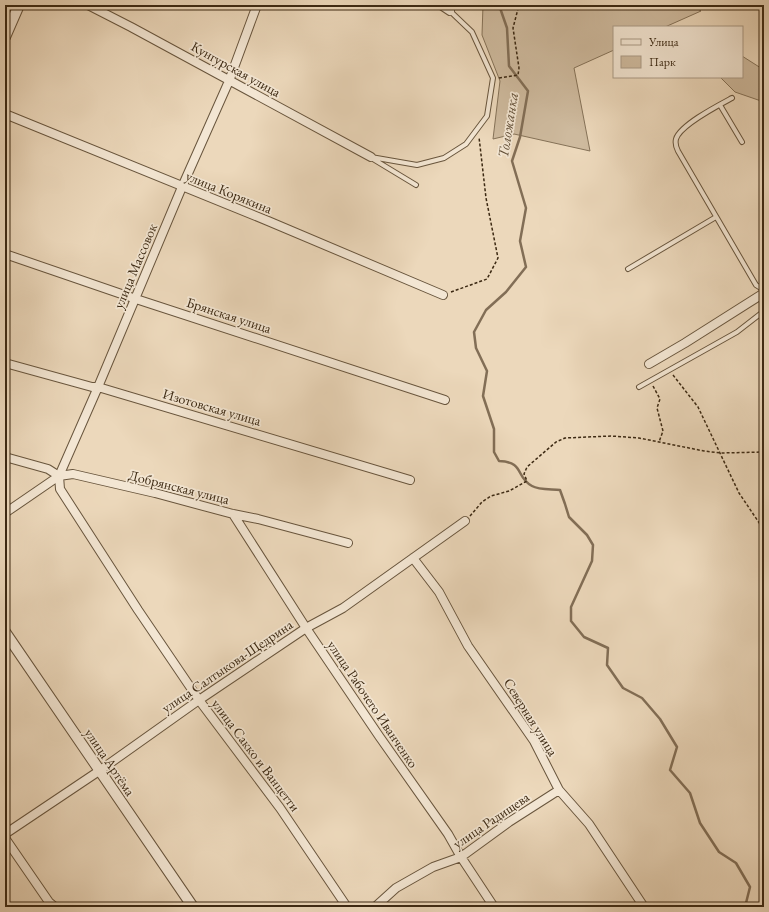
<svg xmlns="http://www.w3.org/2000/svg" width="769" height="912" font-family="'EB Garamond',serif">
  <rect width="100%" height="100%" fill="#ecd8bb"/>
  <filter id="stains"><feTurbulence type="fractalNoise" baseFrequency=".005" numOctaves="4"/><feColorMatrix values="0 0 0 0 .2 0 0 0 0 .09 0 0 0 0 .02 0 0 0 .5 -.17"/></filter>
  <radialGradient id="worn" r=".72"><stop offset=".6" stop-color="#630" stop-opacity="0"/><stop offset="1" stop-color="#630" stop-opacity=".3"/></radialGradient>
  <!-- green -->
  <path fill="#ceba9e" stroke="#857258" d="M483 5H692L701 11 665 27H614V50L574 68 590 151 514 134 493 139 500 81 482 35Z
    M742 56 764 70V102L735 92 720 77H742Z"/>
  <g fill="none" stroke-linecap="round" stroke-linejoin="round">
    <!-- stream -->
    <path stroke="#826e56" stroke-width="2.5" d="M499 5 507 28 509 66 528 91 520 137 512 161 526 208 520 241 526 267 506 292 486 310 474 332 476 348 487 371 483 396 494 429V452L499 461C525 462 515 477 532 486 539 490 551 489 560 490L565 504 569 517 587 535 593 545 592 561 571 607V621L584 637 608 648 607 665 623 688 642 698 660 719 677 747 670 770 690 793 700 823 719 852 736 863 750 887 745 907"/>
    <defs>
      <path id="service" d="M732 98C719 105 680 125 676 139 675 143 676 147 678 151L756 285 764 290
        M720 105 742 142
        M371 157 417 165 444 158 466 144 487 116 493 78 472 32 450 11
        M373 159 416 185
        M628 269 716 217
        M639 387 737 332 764 311"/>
      <path id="minor" d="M88 5 131 27 371 157
        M441 5 450 11
        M5 114 268 221 443 295
        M5 254 136 299 445 400
        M5 363 92 387H98L410 480
        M649 364 685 343 764 293
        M5 457 48 469 59 476 73 474 155 493 233 514 258 519 348 543
        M59 476 60 489 138 610 199 700 280 808 347 907
        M5 513 59 476 98 387 182 187 229 81 257 5
        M233 514 306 628 379 736 448 834 461 857 494 907
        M413 558 439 592 468 646 534 741 559 790 589 824 644 907
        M5 834 99 771 199 700 306 628 343 608 465 521
        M5 838 49 902 55 907
        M375 907 396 888 433 867 461 857 509 822 559 790"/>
      <path id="tertiary" d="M5 37 19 5
        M5 632 193 907"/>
    </defs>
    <!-- service casing -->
    <use href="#service" stroke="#68553d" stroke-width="6"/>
    <!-- minor casing -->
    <use href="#minor" stroke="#68553d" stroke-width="10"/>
    <!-- tertiary casing -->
    <use href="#tertiary" stroke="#68553d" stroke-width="12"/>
    <!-- path -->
    <path stroke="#3c2913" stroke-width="1.5" stroke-dasharray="3 2" stroke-linecap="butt" d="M499 78 518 75 519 68 513 28 519 5
      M451 292 487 279 498 258 486 198 479 137
      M673 375 698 407 739 493 764 530
      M653 386 660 399 657 408 663 431 659 442
      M470 516 482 502 491 496 509 491 527 481 524 474 527 467 556 442 565 438 611 436 639 438 704 451 721 453 764 452
      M5 616 10 624"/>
    <!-- service -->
    <use href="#service" stroke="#f3e6d3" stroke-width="4"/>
    <!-- minor -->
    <use href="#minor" stroke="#f3e6d3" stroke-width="8"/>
    <!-- tertiary -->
    <use href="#tertiary" stroke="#f3e6d3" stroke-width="10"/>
  </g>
  <g text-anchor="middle" stroke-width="3.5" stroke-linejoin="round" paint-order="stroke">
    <!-- street labels -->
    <g font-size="14" fill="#3c2913" stroke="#f3e6d3">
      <text transform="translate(236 69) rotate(29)" y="5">Кунгурская улица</text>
      <text transform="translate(229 192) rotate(22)" y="5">улица Корякина</text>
      <text transform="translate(135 266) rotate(-67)" y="5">улица Массовок</text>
      <text transform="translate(229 315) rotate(18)" y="5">Брянская улица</text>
      <text transform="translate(212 407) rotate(16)" y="5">Изотовская улица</text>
      <text transform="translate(179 487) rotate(14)" y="5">Добрянская улица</text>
      <text transform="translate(227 666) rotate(-34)" y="5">улица Салтыкова-Щедрина</text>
      <text transform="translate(373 704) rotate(56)" y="5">улица Рабочего Иванченко</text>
      <text transform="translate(531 717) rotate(58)" y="5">Северная улица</text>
      <text transform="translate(256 755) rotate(53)" y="5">улица Сакко и Ванцетти</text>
      <text transform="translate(110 762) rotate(56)" y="5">улица Артёма</text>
      <text transform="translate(491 820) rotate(-34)" y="5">улица Радищева</text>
    </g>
    <!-- water labels -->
    <g font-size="15" font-style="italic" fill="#5f4c34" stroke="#f3e6d3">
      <text transform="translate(508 125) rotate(-81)" y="5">Толожанка</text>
    </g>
  </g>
  <!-- margin -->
  <rect width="769" height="912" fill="none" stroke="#ecd8bb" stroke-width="20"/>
  <rect x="6" y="6" width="757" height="900" fill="none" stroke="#3c2913" stroke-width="2"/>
  <rect x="10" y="10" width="749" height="892" fill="none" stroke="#3c2913"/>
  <!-- legend -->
  <rect x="613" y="26" width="130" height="52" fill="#f3e6d3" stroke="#aa9a86"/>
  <rect x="621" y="39" width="20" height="6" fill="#f3e6d3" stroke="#aa9a86"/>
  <text x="649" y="46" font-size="12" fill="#3c2913">Улица</text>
  <rect x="621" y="56" width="20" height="12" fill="#ceba9e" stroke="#aa9a86"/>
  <text x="649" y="66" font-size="12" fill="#3c2913">Парк</text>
  <rect width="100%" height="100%" filter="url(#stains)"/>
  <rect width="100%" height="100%" fill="url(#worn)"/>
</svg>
